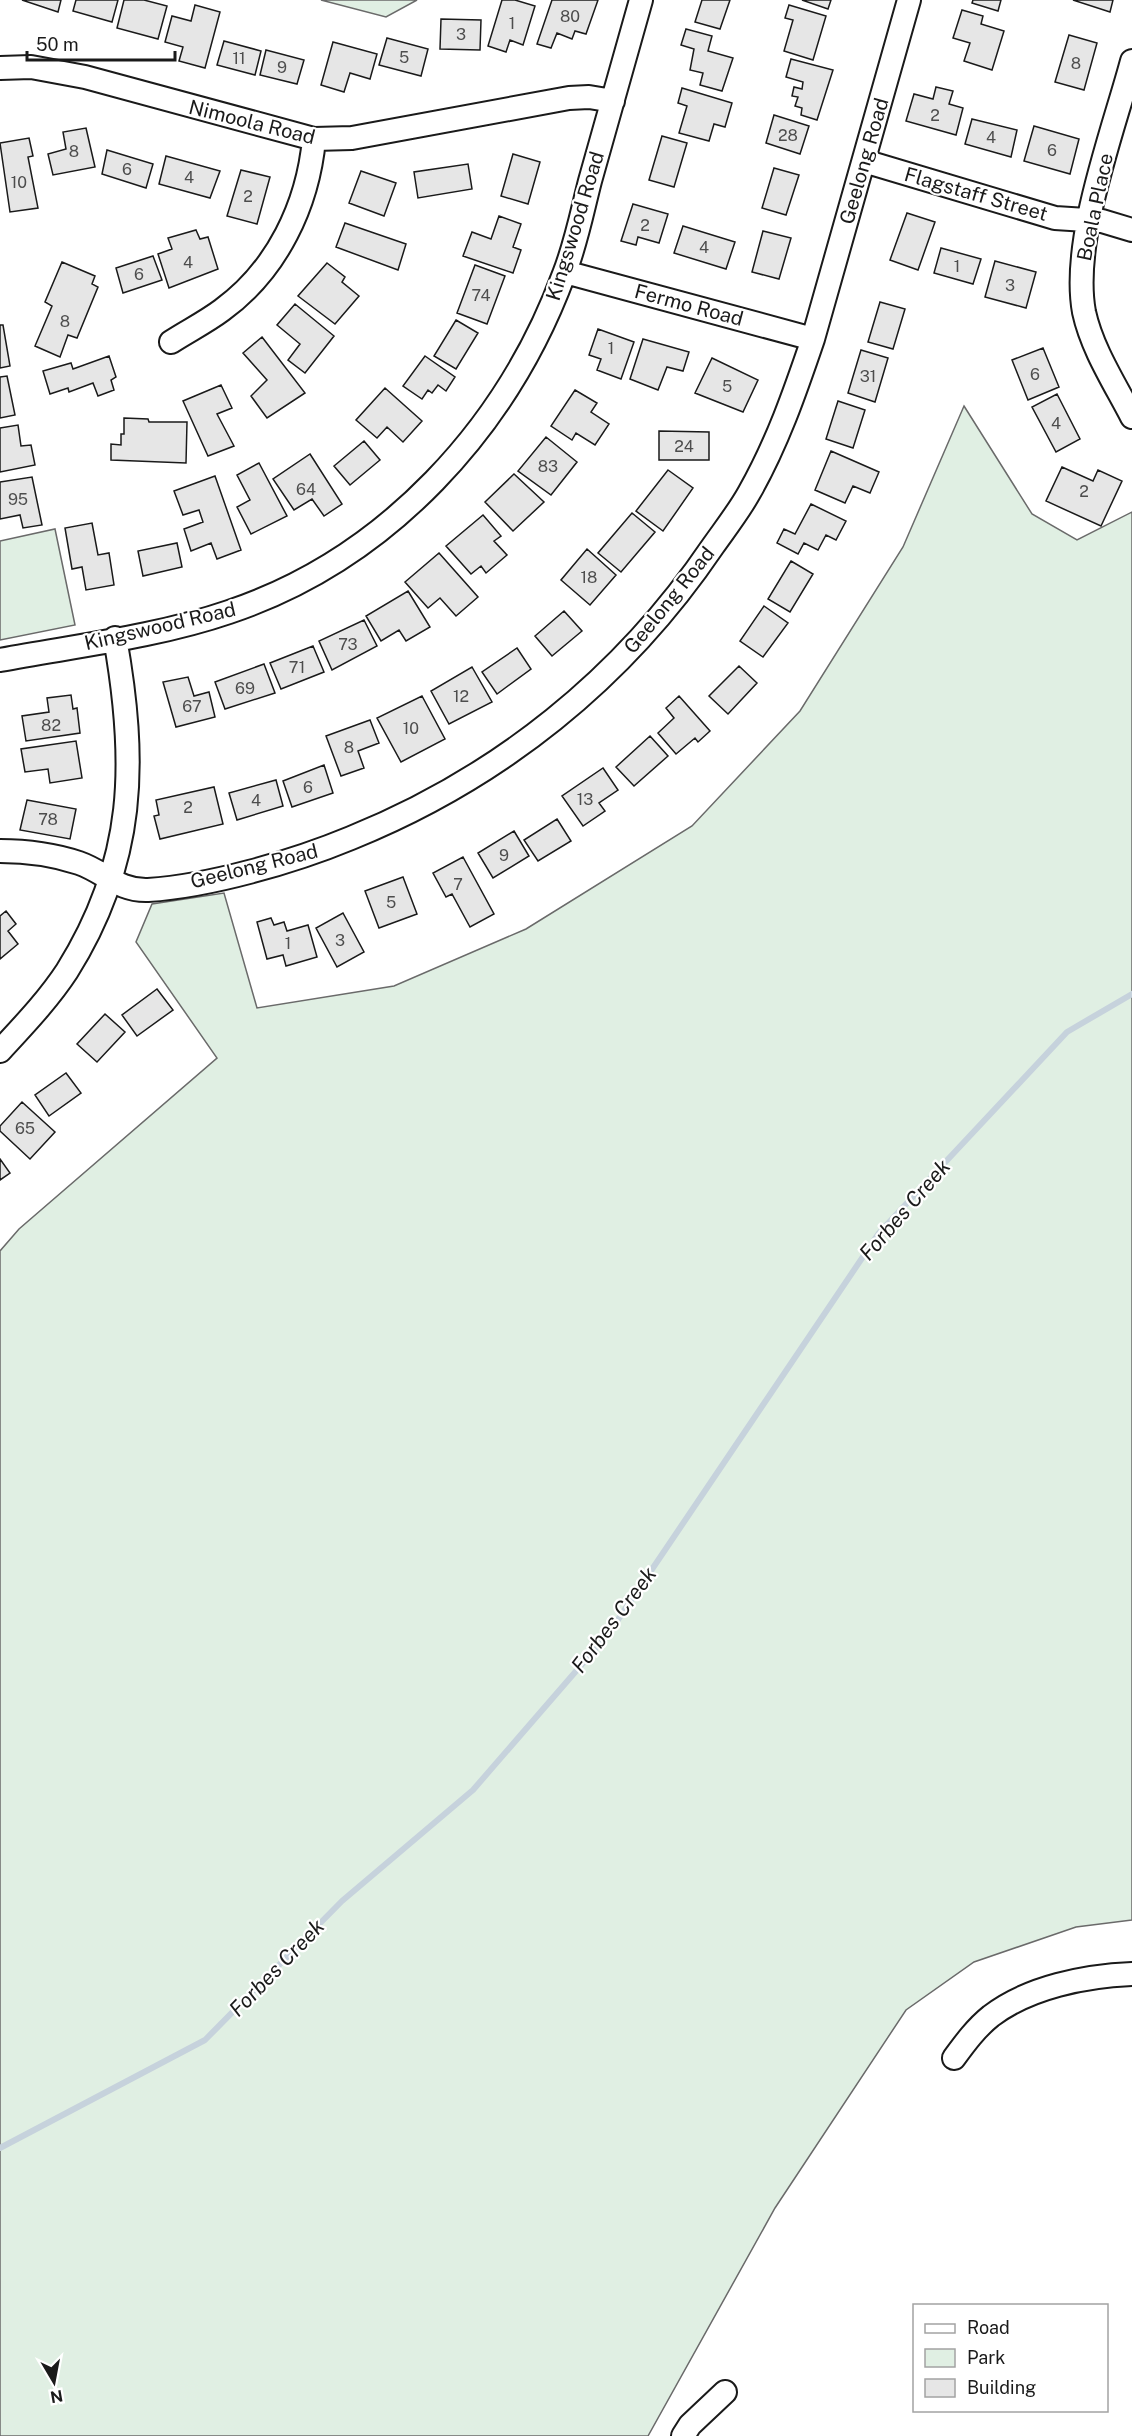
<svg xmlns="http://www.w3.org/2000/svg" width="1132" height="2436" font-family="'Public Sans',sans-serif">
  <rect width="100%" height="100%" fill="#fff"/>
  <!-- green -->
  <path fill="#e0efe3" stroke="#6a6a6a" stroke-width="1.5" d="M321 0H417L386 17Z
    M964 406 1032 514 1077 540 1132 512V1920L1076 1927 974 1962 906 2010 775 2208 648 2436H0V1251L19 1229 217 1058 136 942 152 904 224 893 257 1008 394 986 526 929 692 826 800 711 903 547Z
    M55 529 75 625 0 640V541Z"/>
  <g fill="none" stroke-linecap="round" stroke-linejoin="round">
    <!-- stream -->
    <path stroke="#c6d2dc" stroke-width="6" d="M0 2148 205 2040 342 1901 473 1790 609 1633 879 1233 1067 1032 1132 994"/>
  </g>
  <!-- building -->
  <path fill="#e6e6e6" stroke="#1a1a1a" stroke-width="1.5" d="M22 0H61L58 12Z
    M76 0H118L112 22 73 11Z
    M124 0H144L167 6 158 39 117 28Z
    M502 0H515L535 6 523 45 510 40 506 52 488 46Z
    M552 0H598L586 34 575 31 572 39 557 33 551 48 537 44Z
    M702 0H730L720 29 695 22Z
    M802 0H831L828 9Z
    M973 0H1001L998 11 972 3Z
    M1073 0H1113L1110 12Z
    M195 5 220 12 205 68 179 61 183 47 165 42 172 16 191 21Z
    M789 5 826 16 813 60 784 51 793 20 785 18Z
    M962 10 983 16 981 24 1004 31 992 70 964 61 970 43 953 38Z
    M441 19 481 20 480 50 440 49Z
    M686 29 712 36 708 51 733 58 722 91 700 85 703 73 690 70 694 49 681 45Z
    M1069 35 1097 43 1084 90 1055 82Z
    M387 38 428 49 421 76 379 65Z
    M224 41 261 51 255 75 217 65Z
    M333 42 377 54 370 79 350 73 344 92 321 85Z
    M266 50 304 60 297 84 260 75Z
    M791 59 833 70 817 120 801 115 802 108 795 106 798 97 792 96 794 87 802 89 803 82 786 77Z
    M936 87 953 91 949 104 963 108 956 135 906 121 914 94 933 99Z
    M682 88 732 103 725 127 714 124 709 141 679 133 687 106 678 103Z
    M774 115 809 126 800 154 766 143Z
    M972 119 1017 130 1011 157 965 144Z
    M1034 126 1079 139 1070 174 1024 161Z
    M86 128 95 167 53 175 48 154 66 149 63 132Z
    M662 136 687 143 674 187 649 180Z
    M29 138 33 156 28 157 38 208 10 212 0 143Z
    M107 150 153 164 146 188 102 174Z
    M513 154 540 162 528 204 501 196Z
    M166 156 220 171 210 198 159 184Z
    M468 164 472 189 418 198 414 172Z
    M774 168 799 175 786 215 762 208Z
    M241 170 270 177 257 224 227 216Z
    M361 171 396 183 384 216 349 203Z
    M633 204 668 214 659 243 638 237 636 245 621 241Z
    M907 213 935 222 918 270 890 260Z
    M499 216 521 224 513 247 521 250 513 273 463 256 472 232 491 239Z
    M345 223 406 244 398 270 336 247Z
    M683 226 735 242 726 269 674 253Z
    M196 230 200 239 208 237 218 269 169 288 158 254 172 249 168 238Z
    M763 231 791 238 779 279 752 272Z
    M941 248 981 259 973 284 934 273Z
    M153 256 162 280 123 293 116 268Z
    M995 261 1036 272 1026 308 985 297Z
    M62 262 95 276 92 284 98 287 77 338 68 335 60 357 35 346 52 306 45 302Z
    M327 263 345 277 342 282 359 296 335 324 298 296Z
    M475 265 505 276 487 324 457 313Z
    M880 302 905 309 893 349 868 342Z
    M295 304 334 336 305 373 288 360 300 344 277 325Z
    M456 320 478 333 456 369 434 356Z
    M0 325H3L10 366 0 368Z
    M598 329 634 342 621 379 597 370 601 359 589 355Z
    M262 337 305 393 267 418 251 396 267 380 243 353Z
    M643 339 689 352 683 371 667 367 658 390 630 379Z
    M1043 348 1059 387 1028 400 1012 360Z
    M861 350 888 358 875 402 848 393Z
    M109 356 116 377 111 380 114 390 98 396 93 383 69 392 68 388 50 394 43 371 71 363 73 369Z
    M425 356 455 377 446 391 438 385 432 393 428 390 422 399 403 386Z
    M712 358 758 380 743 412 695 393Z
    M7 376 15 415 0 418V377Z
    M221 385 232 408 217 414 234 446 208 456 183 401Z
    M385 388 422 421 403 442 387 427 377 438 356 420Z
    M575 390 597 403 591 412 609 424 595 445 576 433 572 440 551 426Z
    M1057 394 1080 439 1056 452 1032 407Z
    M838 401 865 410 853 448 826 439Z
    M124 418 148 419 149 422H187L186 463 111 460V444L121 445V434H124Z
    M18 425 21 446 31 445 35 465 0 472V428Z
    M659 431 709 432V460H659Z
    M546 437 577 462 551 495 518 471Z
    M364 441 380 460 350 485 334 466Z
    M831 451 879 472 870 493 853 486 845 503 815 490Z
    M310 454 342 504 324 516 312 499 294 510 273 479Z
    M259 463 287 516 251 534 237 507 250 500 237 475Z
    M1062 467 1093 481 1098 470 1122 481 1101 526 1046 501Z
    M668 470 693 488 663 531 636 511Z
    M514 474 544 502 513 531 485 502Z
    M215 476 241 550 217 559 211 543 191 551 184 529 203 522 199 510 183 515 174 491Z
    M32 477 42 525 23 528 20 515 0 519V482Z
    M811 504 846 521 836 540 826 535 818 550 804 543 798 554 777 543 784 529 795 534Z
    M632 513 655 532 621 572 598 553Z
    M483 515 501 536 494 541 507 555 486 573 481 566 471 574 446 546Z
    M92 523 98 555 109 553 114 585 86 590 82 567 72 569 65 528Z
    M177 543 182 567 143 576 138 551Z
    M587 549 616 575 590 605 561 580Z
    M439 553 478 597 456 616 440 598 428 608 405 582Z
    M791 561 813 574 790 612 768 599Z
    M408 591 430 627 406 641 399 630 381 641 366 616Z
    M764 606 788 623 763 657 740 641Z
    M564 611 582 631 552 656 535 636Z
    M364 620 377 646 332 670 319 641Z
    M313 646 324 672 281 689 270 663Z
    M517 648 531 669 497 694 482 672Z
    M264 664 275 693 225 709 215 682Z
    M739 666 757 683 728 714 709 696Z
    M472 667 492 702 449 724 431 691Z
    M188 677 194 696 209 692 215 717 176 727 163 682Z
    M71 695 73 709 77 708 80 733 26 741 22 716 49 712 47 698Z
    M422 696 445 739 401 762 377 718Z
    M679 696 710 731 698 742 695 738 676 754 658 733 674 718 666 708Z
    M370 720 379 743 358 751 364 768 341 776 326 736Z
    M650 736 668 756 634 786 616 767Z
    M76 741 82 778 50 783 48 769 25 772 21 749Z
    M324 765 333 793 292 807 283 781Z
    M603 768 618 790 599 803 605 811 583 826 562 796Z
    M276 780 283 806 237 820 229 793Z
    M214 787 223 824 160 839 154 816 159 815 156 800Z
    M27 800 76 809 70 839 20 830Z
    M557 819 571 841 538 861 524 840Z
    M514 831 529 856 493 878 478 853Z
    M463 857 494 914 470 927 452 894 446 897 433 873Z
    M403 877 417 914 379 928 365 891Z
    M6 911 16 924 8 931 18 944 0 959V916Z
    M343 913 364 952 337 967 316 928Z
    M271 918 274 925 284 922 287 931 308 925 317 957 286 966 283 955 267 959 257 922Z
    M157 989 173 1010 137 1036 122 1015Z
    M105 1014 125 1032 97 1062 77 1044Z
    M66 1073 81 1093 49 1116 35 1095Z
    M22 1102 55 1132 30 1159 0 1131V1126Z
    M0 1159 10 1173 0 1180Z"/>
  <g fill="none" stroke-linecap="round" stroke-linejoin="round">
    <defs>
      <path id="minor" d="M1132 61C1113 132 1071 241 1084 312 1092 349 1115 384 1132 417
        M0 68 31 67 85 77 314 139 352 138 569 98 589 97 613 101
        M864 161 1055 218 1102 221 1132 230
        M565 272 813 339
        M171 342C188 331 206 322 222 310 277 270 308 205 314 139
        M0 660C75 646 156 637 229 612 387 559 507 428 564 274 576 244 582 212 590 181 607 121 624 60 641 0
        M0 851C25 851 55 855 79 863 105 872 118 891 148 890 210 886 293 862 351 838 499 778 623 679 713 546 725 529 739 511 749 493 777 444 795 392 813 339L909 0
        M0 1051C23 1026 48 1000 67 971 136 861 137 762 115 638
        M954 2058C965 2043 976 2028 991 2016 1029 1987 1085 1976 1132 1974
        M683 2436 690 2425 725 2392"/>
    </defs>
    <!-- minor casing -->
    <use href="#minor" stroke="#1a1a1a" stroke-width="26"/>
    <!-- minor -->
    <use href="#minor" stroke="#fff" stroke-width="22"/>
  </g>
  <g text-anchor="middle" stroke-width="4.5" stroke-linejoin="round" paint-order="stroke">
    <!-- number labels -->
    <g font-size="16" fill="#4d4d4d">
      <text x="570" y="22">80</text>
      <text x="512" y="29">1</text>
      <text x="461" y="40">3</text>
      <text x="404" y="63">5</text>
      <text x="239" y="64">11</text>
      <text x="1076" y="69">8</text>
      <text x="282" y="73">9</text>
      <text x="935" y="121">2</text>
      <text x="788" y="141">28</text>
      <text x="991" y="143">4</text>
      <text x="1052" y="156">6</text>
      <text x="74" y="157">8</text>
      <text x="127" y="175">6</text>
      <text x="189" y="183">4</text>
      <text x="19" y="188">10</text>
      <text x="248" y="202">2</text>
      <text x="645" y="231">2</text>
      <text x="704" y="253">4</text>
      <text x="188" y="268">4</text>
      <text x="957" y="272">1</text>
      <text x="139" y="280">6</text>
      <text x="1010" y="291">3</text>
      <text x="481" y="301">74</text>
      <text x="65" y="327">8</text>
      <text x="611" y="354">1</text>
      <text x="1035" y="380">6</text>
      <text x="868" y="382">31</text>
      <text x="727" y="392">5</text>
      <text x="1056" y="429">4</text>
      <text x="684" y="452">24</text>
      <text x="548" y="472">83</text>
      <text x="306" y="495">64</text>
      <text x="1084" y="497">2</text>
      <text x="18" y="505">95</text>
      <text x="589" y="583">18</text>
      <text x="348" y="650">73</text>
      <text x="297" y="673">71</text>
      <text x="245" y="694">69</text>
      <text x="461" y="702">12</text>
      <text x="192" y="712">67</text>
      <text x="51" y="731">82</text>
      <text x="411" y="734">10</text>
      <text x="349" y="753">8</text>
      <text x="308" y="793">6</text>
      <text x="585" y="805">13</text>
      <text x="256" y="806">4</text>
      <text x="188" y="813">2</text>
      <text x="48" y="825">78</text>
      <text x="504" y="861">9</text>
      <text x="458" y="890">7</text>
      <text x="391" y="908">5</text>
      <text x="340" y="946">3</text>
      <text x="288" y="949">1</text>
      <text x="25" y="1134">65</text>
    </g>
    <!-- street labels -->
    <g font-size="20" fill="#1a1a1a" stroke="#fff">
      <text transform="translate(252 122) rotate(14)" y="7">Nimoola Road</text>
      <text transform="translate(864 161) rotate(-74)" y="7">Geelong Road</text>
      <text transform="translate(976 194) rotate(16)" y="7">Flagstaff Street</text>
      <text transform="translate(1095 207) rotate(-78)" y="7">Boala Place</text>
      <text transform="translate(575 226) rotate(-73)" y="7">Kingswood Road</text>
      <text transform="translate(689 305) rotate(15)" y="7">Fermo Road</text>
      <text transform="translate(669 600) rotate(-51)" y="7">Geelong Road</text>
      <text transform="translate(160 626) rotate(-13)" y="7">Kingswood Road</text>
      <text transform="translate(254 866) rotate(-14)" y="7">Geelong Road</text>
    </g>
    <!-- water labels -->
    <g font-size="21" font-style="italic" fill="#1a1a1a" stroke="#fff">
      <text transform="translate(905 1210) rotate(-49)" y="7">Forbes Creek</text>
      <text transform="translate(614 1620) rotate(-53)" y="7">Forbes Creek</text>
      <text transform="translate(277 1968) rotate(-46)" y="7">Forbes Creek</text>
    </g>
  </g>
  <!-- legend -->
  <rect x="913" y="2304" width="195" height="108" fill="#ffffff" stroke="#a3a3a3" stroke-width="1.5"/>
  <rect x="925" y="2324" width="30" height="9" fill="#ffffff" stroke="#a3a3a3" stroke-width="1.5"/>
  <text x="967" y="2334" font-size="18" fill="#1a1a1a">Road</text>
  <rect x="925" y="2349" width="30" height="18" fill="#e0efe3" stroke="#a3a3a3" stroke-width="1.5"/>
  <text x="967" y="2364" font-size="18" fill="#1a1a1a">Park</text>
  <rect x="925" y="2379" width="30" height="18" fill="#e6e6e6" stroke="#a3a3a3" stroke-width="1.5"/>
  <text x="967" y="2394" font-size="18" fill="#1a1a1a">Building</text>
  <!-- north arrow -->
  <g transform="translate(54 2382) rotate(170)" stroke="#ffffff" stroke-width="4.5" paint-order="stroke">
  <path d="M0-4.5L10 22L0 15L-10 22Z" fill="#1a1a1a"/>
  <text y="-9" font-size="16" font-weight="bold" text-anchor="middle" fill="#1a1a1a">N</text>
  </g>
  <!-- scale -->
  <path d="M27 51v9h148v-9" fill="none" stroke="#1a1a1a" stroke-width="3"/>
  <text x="36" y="51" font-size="18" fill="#1a1a1a" stroke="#ffffff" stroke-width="4.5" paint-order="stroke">50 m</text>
</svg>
